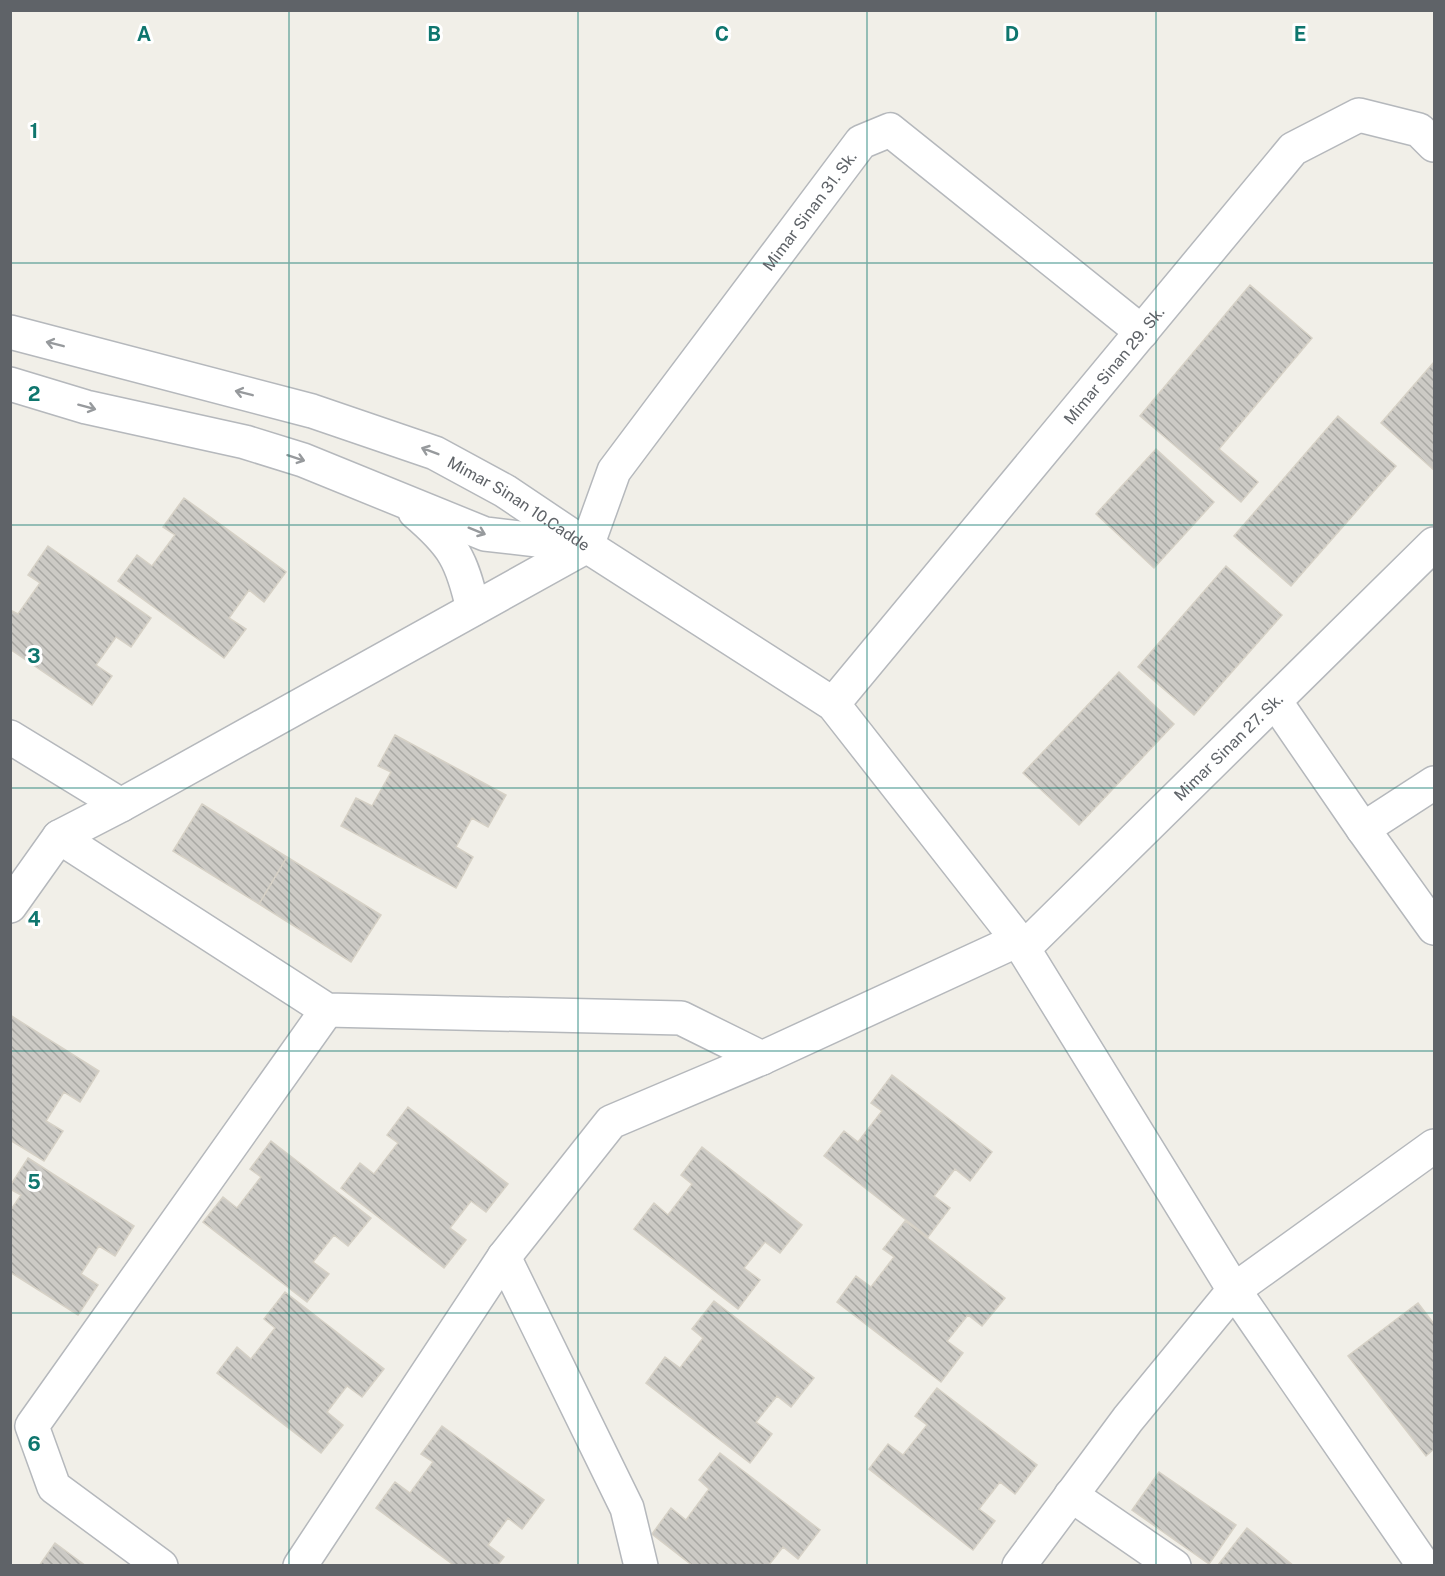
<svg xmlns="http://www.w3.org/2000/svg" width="1445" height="1576" font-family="'Public Sans',sans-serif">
  <defs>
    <pattern id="building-back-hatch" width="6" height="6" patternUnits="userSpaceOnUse" patternTransform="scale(1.5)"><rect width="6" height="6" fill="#cccac5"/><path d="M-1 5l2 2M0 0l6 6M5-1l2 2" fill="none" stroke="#a9a8a4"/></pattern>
  </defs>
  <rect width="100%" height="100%" fill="#f1efe8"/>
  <!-- building -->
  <path fill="url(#building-back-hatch)" stroke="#d6d1c6" stroke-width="1.5" d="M1250 285 1312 338 1219 449 1258 482 1241 502 1140 416Z
    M1434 362V470L1381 423Z
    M1338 416 1396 466 1291 586 1234 536Z
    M1156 449 1214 502 1154 568 1096 514Z
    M184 498 286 572 264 602 249 590 229 618 246 629 224 658 118 581 137 555 152 566 175 535 163 527Z
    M48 546 151 618 131 647 116 637 96 665 112 676 92 705 10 649V610L18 614 40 583 28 575Z
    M1226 566 1282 615 1194 715 1138 667Z
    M1119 672 1174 724 1079 825 1023 773Z
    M395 735 506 795 488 827 472 818 456 847 473 857 456 888 341 826 356 798 372 806 391 772 378 766Z
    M202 804 287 857 259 904 173 851Z
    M287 857 381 915 351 962 259 904Z
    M10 1015 99 1071 80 1102 64 1092 46 1121 63 1131 44 1161 10 1140Z
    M892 1075 992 1152 970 1181 955 1169 934 1196 950 1208 928 1237 824 1156 844 1131 858 1142 882 1111 871 1103Z
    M408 1107 508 1184 486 1212 471 1201 450 1228 466 1240 444 1268 341 1188 360 1163 374 1174 398 1143 387 1135Z
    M271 1141 371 1218 348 1246 334 1235 313 1262 329 1274 307 1302 203 1222 223 1197 237 1208 261 1177 250 1169Z
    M702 1147 802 1225 780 1253 765 1242 744 1268 760 1280 738 1309 634 1229 654 1203 668 1215 692 1184 681 1175Z
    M28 1158 134 1226 115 1256 99 1246 81 1274 98 1285 78 1315 10 1272V1211L21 1195 10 1189V1186Z
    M905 1221 1005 1298 982 1326 968 1315 947 1341 963 1353 941 1382 837 1302 856 1276 871 1287 894 1257 883 1249Z
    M285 1292 384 1369 362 1397 347 1386 327 1412 343 1425 321 1453 217 1373 237 1347 251 1359 275 1328 264 1319Z
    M714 1301 814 1378 791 1407 777 1396 756 1422 772 1434 750 1463 646 1383 665 1357 680 1368 703 1338 692 1329Z
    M1418 1303 1434 1324V1449L1426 1456 1348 1356Z
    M937 1388 1037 1465 1015 1494 1000 1482 979 1509 995 1521 973 1550 869 1469 888 1444 903 1455 927 1425 915 1416Z
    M442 1426 544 1500 522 1529 508 1518 488 1545 504 1557 497 1566H455L376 1508 395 1482 410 1493 433 1462 421 1454Z
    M720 1453 820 1530 798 1559 783 1547 768 1566H693L652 1534 671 1508 686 1520 709 1489 699 1480Z
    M1159 1472 1236 1525 1209 1564 1132 1510Z
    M1247 1528 1294 1566 1218 1565Z
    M55 1543 86 1566H39Z"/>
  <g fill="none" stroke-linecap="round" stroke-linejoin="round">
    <defs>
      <g id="minor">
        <path id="s1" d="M10 332 312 411 435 453 505 491 587 546"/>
        <path d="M10 384 86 407 245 442 303 460 485 534 580 545"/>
        <path d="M415 512C454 545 462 560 473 609"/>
        <path id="s2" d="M587 546 614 471 861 142 890 130 1142 332"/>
        <path d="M1275 701 1363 829 1434 928"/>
        <path id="s3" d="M833 704 1293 149 1359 115 1419 130 1434 145"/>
        <path d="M10 737 121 805"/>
        <path d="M1363 829 1434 783"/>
        <path d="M59 837 327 1010 681 1018 762 1058"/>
        <path d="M10 906 59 837 121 805 587 546 833 704 1018 940 1234 1290 1424 1566"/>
        <path id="s4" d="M1023 949 1434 544"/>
        <path d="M504 1257 627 1508 641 1566"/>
        <path d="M1071 1495 1174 1566"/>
        <path d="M161 1566 54 1487 32 1426 327 1010"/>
        <path d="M300 1566 504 1257 611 1122 762 1058 1018 940"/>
        <path d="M1019 1566 1128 1419 1234 1290 1434 1146"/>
      </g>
    </defs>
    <!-- minor casing -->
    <use href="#minor" stroke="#b5b8bc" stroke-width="36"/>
    <!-- minor -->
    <use href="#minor" stroke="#fff" stroke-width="33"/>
  </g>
  <!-- one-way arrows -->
  <defs><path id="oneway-shaft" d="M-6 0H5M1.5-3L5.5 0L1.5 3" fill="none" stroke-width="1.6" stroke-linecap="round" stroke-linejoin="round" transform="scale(1.5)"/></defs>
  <g stroke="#979a9d">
    <use href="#oneway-shaft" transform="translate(55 344) rotate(-166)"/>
    <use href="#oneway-shaft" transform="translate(244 393) rotate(-166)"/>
    <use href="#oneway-shaft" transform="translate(87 407) rotate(15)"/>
    <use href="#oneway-shaft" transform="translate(430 451) rotate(-159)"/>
    <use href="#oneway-shaft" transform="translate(296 458) rotate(18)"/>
    <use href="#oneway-shaft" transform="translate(477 531) rotate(22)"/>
  </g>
  <!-- grid -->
  <path fill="none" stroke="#0f766e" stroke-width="1.5" stroke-opacity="0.55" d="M289 10V1566M578 10V1566M867 10V1566M1156 10V1566M10 263H1434M10 525H1434M10 788H1434M10 1051H1434M10 1313H1434"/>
  <g text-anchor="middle" stroke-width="6" stroke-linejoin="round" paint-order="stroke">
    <!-- street labels -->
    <g font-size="16" fill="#5f6368" stroke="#fff">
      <text dy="6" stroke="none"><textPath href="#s2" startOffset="405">Mimar Sinan 31. Sk.</textPath></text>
      <text dy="6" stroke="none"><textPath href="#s3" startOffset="440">Mimar Sinan 29. Sk.</textPath></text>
      <text dy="6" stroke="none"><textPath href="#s1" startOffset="540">Mimar Sinan 10.Cadde</textPath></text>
      <text dy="6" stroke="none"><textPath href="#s4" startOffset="288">Mimar Sinan 27. Sk.</textPath></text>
    </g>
  </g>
  <g font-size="20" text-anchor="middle" font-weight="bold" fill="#0f766e" stroke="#fff" stroke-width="6" stroke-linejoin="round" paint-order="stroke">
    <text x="144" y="41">A</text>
    <text x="434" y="41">B</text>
    <text x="722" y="41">C</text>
    <text x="1012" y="41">D</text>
    <text x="1300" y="41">E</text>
    <text x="34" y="138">1</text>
    <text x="34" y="401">2</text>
    <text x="34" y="663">3</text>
    <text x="34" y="926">4</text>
    <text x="34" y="1189">5</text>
    <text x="34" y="1451">6</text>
  </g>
  <!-- border -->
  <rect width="1445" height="1576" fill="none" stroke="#5f6368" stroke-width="24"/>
</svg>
